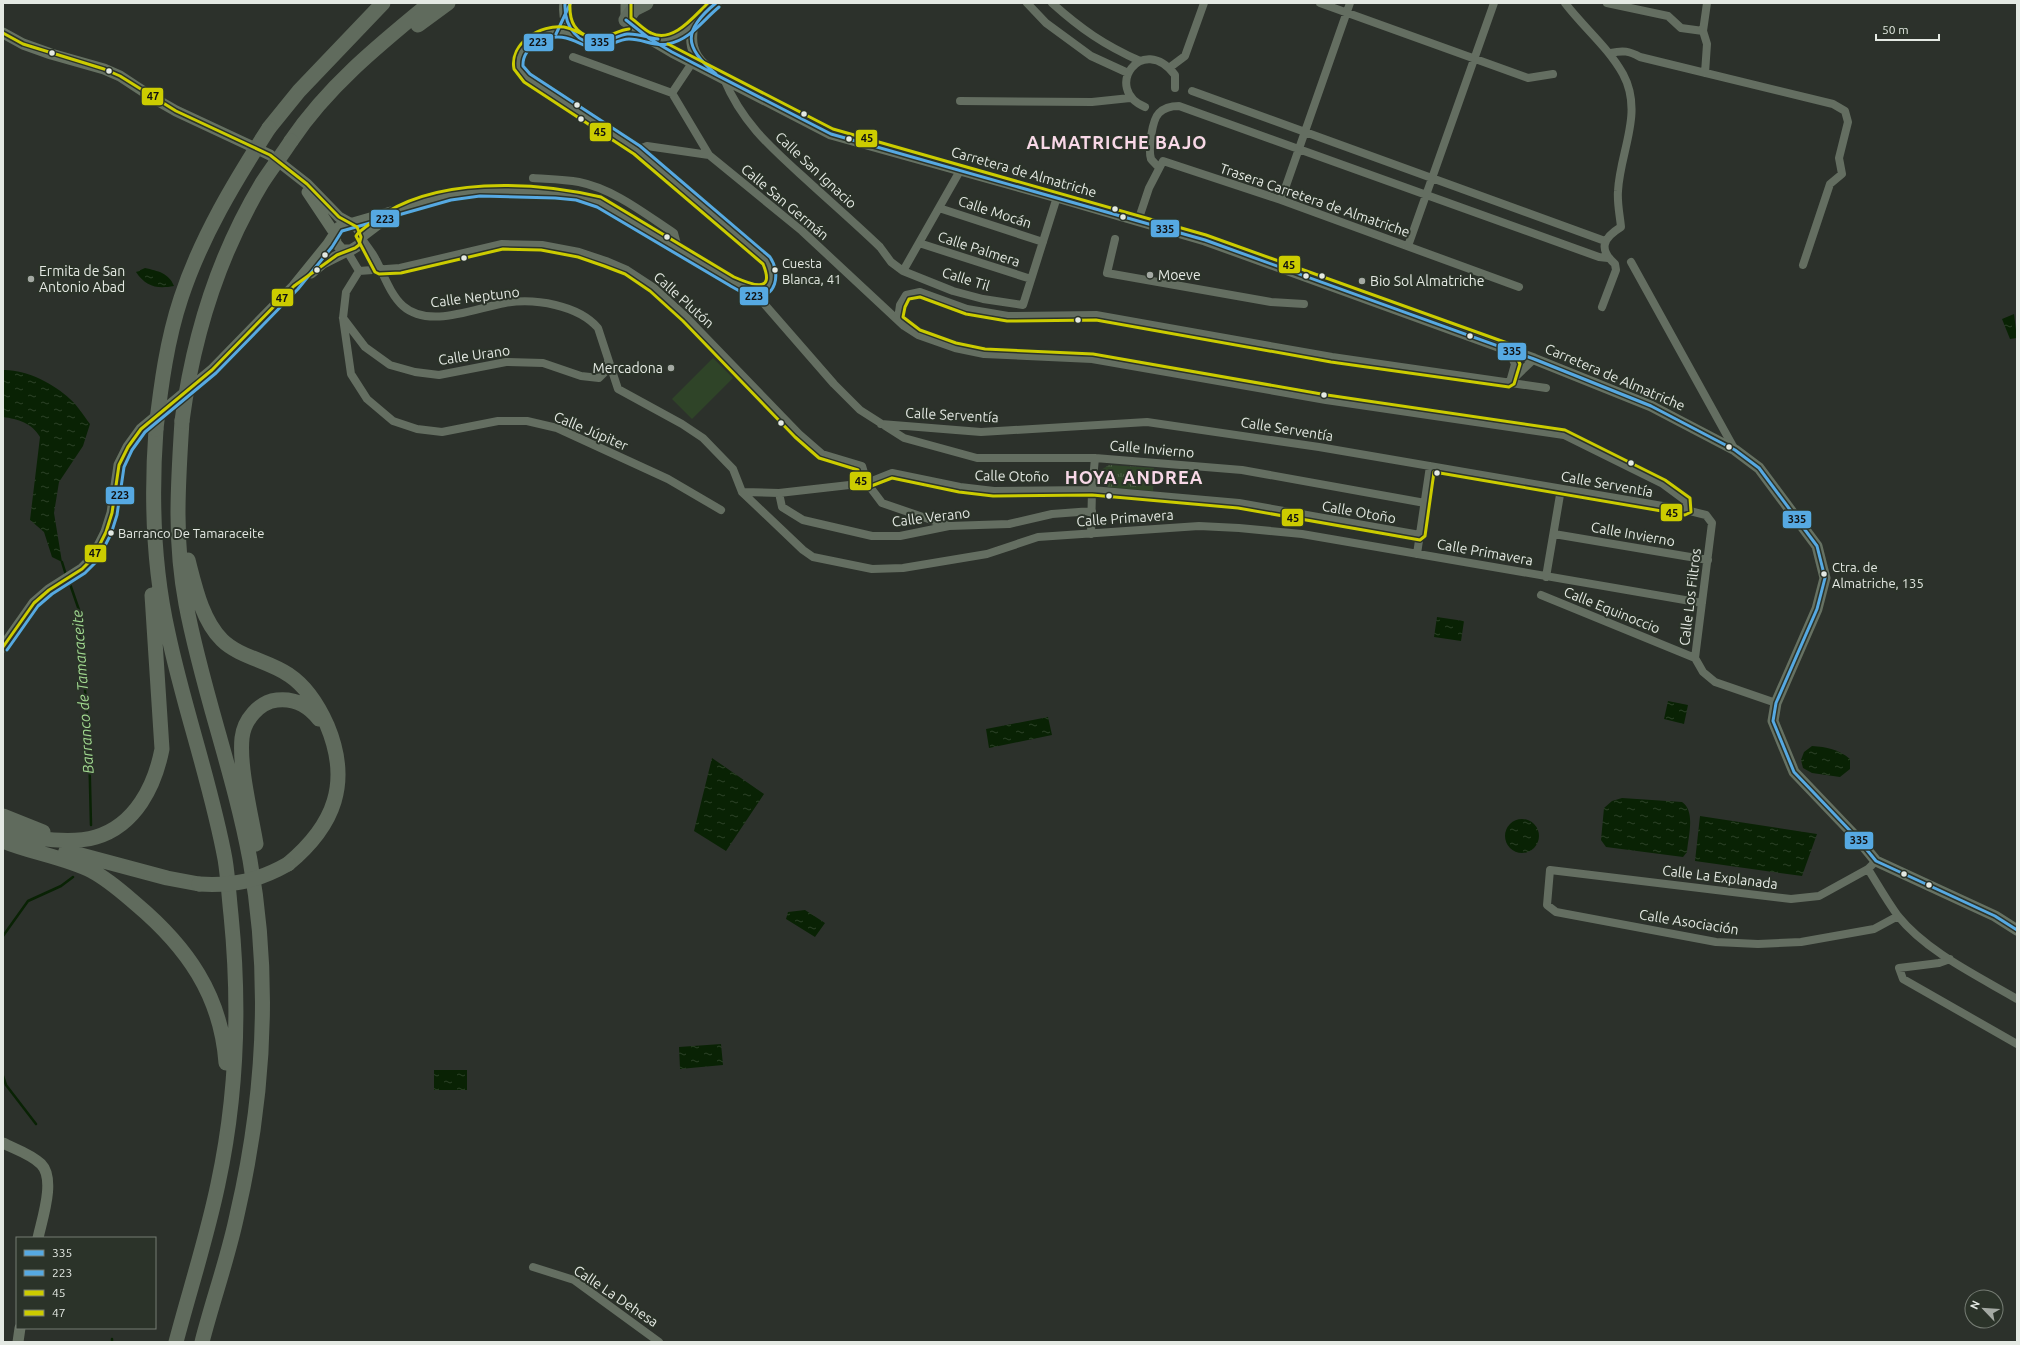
<svg xmlns="http://www.w3.org/2000/svg" width="2020" height="1345" font-family="Ubuntu,sans-serif">
  <defs>
    <pattern id="park-tufts" width="24" height="20" patternUnits="userSpaceOnUse"><rect width="24" height="20" fill="#2f4428"/><path d="M3 7l-1-3M5 7V3M7 7l1-3M15 17l-1-3M17 17v-4M19 17l1-3" fill="none" stroke="#4d5f47"/></pattern>
    <pattern id="water-ripples" width="26" height="14" patternUnits="userSpaceOnUse"><rect width="26" height="14" fill="#092204"/><path d="M2 4q2-2 4 0t4 0M15 11q2-2 4 0t4 0" fill="none" stroke="#2d4228"/></pattern>
  </defs>
  <rect width="100%" height="100%" fill="#2c312b"/>
  <!-- grass -->
  <path fill="#2f4428" d="M713 358 733 378 692 419 672 399Z"/>
  <!-- park -->
  <path fill="url(#park-tufts)" d="M1109 465 1154 468 1153 491 1108 487 1101 481V470Z"/>
  <!-- water -->
  <path fill="url(#water-ripples)" d="M145 268C158 271 169 273 174 286 157 289 146 287 136 272Z
    M2014 314 2017 338 2010 339 2002 319Z
    M3 370C25 369 55 384 70 399 78 406 84 416 90 424L83 446 59 482 54 513 62 562 52 557 44 532 30 520 40 437C32 423 18 419 3 417Z
    M1437 617 1464 621 1461 641 1434 637Z
    M1668 701 1688 705 1684 724 1664 719Z
    M1048 717 1052 735 989 748 986 729Z
    M1812 746C1827 747 1838 749 1850 759V769L1840 777 1812 773 1803 768 1801 760 1804 752Z
    M712 758 764 794 726 851 694 831Z
    M1622 798 1682 802C1696 811 1688 837 1687 852L1683 857 1606 847 1601 840 1604 808 1612 801Z
    M1700 816 1817 834 1802 876 1695 861Z
    M1505 836a17 17 0 1 1 34 0a17 17 0 1 1-34 0Z
    M805 910 825 923 815 937 786 919 788 912Z
    M721 1044 723 1065 680 1069 679 1047Z
    M434 1070H467V1090H434Z"/>
  <g fill="none" stroke-linecap="round" stroke-linejoin="round">
    <!-- stream -->
    <path stroke="#092204" stroke-width="2.5" d="M62 562 66 575
      M69 581 79 610 89 743 91 825
      M3 936 28 901 61 886 73 877
      M3 1076 6 1085 36 1124
      M112 1342V1339"/>
    <!-- street -->
    <path stroke="#646e61" stroke-width="8" d="M1027 3 1046 23 1091 56 1128 73
      M1052 3C1081 29 1104 45 1140 61
      M1320 3 1528 78 1553 74
      M1565 3C1584 28 1608 47 1623 74 1644 113 1620 151 1618 191 1617 203 1620 216 1621 227 1603 238 1598 249 1615 264L1616 270 1602 307
      M1607 3 1668 16 1681 28 1703 31
      M1611 53C1623 50 1629 51 1640 57L1833 104 1845 111 1848 122 1839 158 1842 174 1830 184 1803 265
      M573 57 672 93
      M1169 68 1185 56 1204 3
      M1705 73 1707 44 1703 31 1707 3
      M724 79C743 125 774 150 810 183 833 204 857 225 880 247L891 262 903 271 953 291 983 299 1023 305 1057 197
      M1192 91 1605 241
      M672 93 709 155
      M672 93 692 63
      M960 101 1092 102 1130 98
      M1145 107C1102 89 1142 32 1175 75V88
      M637 150 647 146 709 155 802 231 904 326 918 335 955 348 984 354 1092 359 1326 400 1564 435 1663 484 1686 501V510L1319 447 1147 422 981 432 881 424
      M1159 168C1157 165 1153 162 1151 159 1148 149 1152 120 1159 113 1165 107 1172 106 1179 106L1599 257 1608 258
      M533 178C548 179 564 179 579 182 614 189 645 214 674 233L678 248
      M1281 200 1350 3
      M939 208 1043 242
      M1138 221 1149 188 1163 161 1281 200 1519 287
      M361 237C366 246 373 253 376 260 384 275 390 294 403 306 429 329 475 308 505 303 535 298 578 305 598 328L618 389 682 424 703 438 733 469 742 492 803 550 813 557 872 569 903 568 987 554 1038 537 1199 526 1239 528 1302 534 1702 603
      M1115 239 1107 273 1271 302 1304 304
      M919 243 1031 279
      M1408 246 1494 3
      M347 251 359 271
      M1631 262 1735 450
      M359 271 400 268 502 244 542 245 579 252 606 261 627 270 653 287 686 317 799 434 822 454 862 466 867 483 882 503 949 526
      M359 271 346 292 343 318 351 374 367 399 393 421 417 429 442 432 498 421H527L557 428 668 479 721 510
      M903 271 961 169
      M753 291 834 384 860 410 904 438 977 458H1095L1242 470 1425 503
      M343 318 365 347 390 365 415 372 439 375 506 362 543 363 581 376 599 378 608 369V361
      M898 319 900 305 906 295 920 292 967 309 1008 316 1096 315 1332 357 1546 388
      M1508 349 1515 364 1510 382
      M1510 382 1534 359
      M742 492 779 493 867 483 892 473 960 487 994 491 1092 490 1239 503 1420 535
      M779 493 782 507 803 520 872 536H900L949 526 1009 524 1052 514 1092 511
      M1686 510 1706 515 1712 523 1695 658 1703 672 1715 682 1776 703
      M1091 534 1092 490 1095 458
      M1554 534 1708 560
      M1417 554 1430 466
      M1546 577 1561 489
      M1541 595 1695 658
      M1876 861 1868 869 1819 896 1791 899 1550 870 1547 905 1556 912 1716 942 1758 944 1801 942 1874 929 1898 916
      M1868 869C1878 885 1887 901 1898 916 1927 952 1978 976 2017 999
      M1950 959 1939 963 1899 968 1903 979 2017 1044
      M533 1267 574 1280 659 1342"/>
    <!-- secondary -->
    <path stroke="#667162" stroke-width="11" d="M565 3C562 26 577 47 602 42 611 41 619 34 628 34 646 33 656 44 676 36 692 29 702 13 716 3
      M626 20 650 39 672 52 831 134 1057 197 1205 240 1534 359 1651 406 1735 450 1759 468 1817 546 1825 578 1817 609 1776 703 1773 721 1794 772 1858 839 1876 861 1995 916 2017 930
      M626 21V3
      M693 24C690 41 691 54 705 66
      M3 33 23 44 51 54 104 69 120 76 155 99 176 111 270 155 307 184 339 217 357 227 361 233V241L359 245 351 250H342L336 243 335 234
      M307 192 335 234
      M361 237 386 218
      M311 273 323 263 347 251
      M3 647 34 603 49 590 82 569 93 558 106 532 112 513 119 465 128 447 141 429 212 370 294 286 328 244 339 227 450 195 480 191 555 193 577 195 599 202 732 281 753 291 763 290 770 284 772 273 767 261 637 150 520 72C512 53 533 34 552 32 559 31 567 34 574 35
      M3 1143C15 1149 31 1154 41 1164 56 1179 42 1219 38 1238
      M18 1342 20 1328"/>
    <!-- highway -->
    <path stroke="#606b5d" stroke-width="15" d="M626 20 634 9 646 3
      M418 25 448 3
      M269 128 299 91 383 3
      M291 141C328 86 380 44 430 3
      M182 421C178 484 174 541 186 604 202 690 234 773 250 860 271 977 264 1099 237 1215 228 1258 213 1299 202 1342
      M156 429C151 498 153 566 168 633 184 709 211 783 225 859 228 877 229 897 231 915 240 1005 237 1096 218 1184 207 1237 190 1289 176 1342
      M188 560C195 587 202 620 222 640 239 657 269 661 289 675 307 687 318 705 327 725 351 782 335 825 288 864
      M3 816 43 832
      M3 831C31 838 68 845 96 837 136 825 155 785 162 749L152 595
      M3 841C32 853 64 857 92 871 109 880 122 892 136 904 187 947 221 995 226 1063
      M256 844C251 814 239 767 242 738 244 720 259 702 277 700 295 698 308 705 319 719
      M66 851 167 878 199 884"/>
    <!-- highway-bridge -->
    <path stroke="#606b5d" stroke-width="15" d="M182 421C193 338 218 256 262 183 271 169 282 155 291 141
      M156 429C161 385 167 340 181 298 201 237 235 181 269 128
      M199 884C234 886 258 881 288 864"/>
    <defs>
      <path id="bus-1" d="M565 3C564 26 578 48 604 42 612 40 619 35 627 34 638 33 648 38 658 39
        M716 3C683 30 683 47 716 74
        M626 20 650 39 672 52 831 134 1205 240 1534 359 1651 406 1735 450 1759 468 1817 546 1825 578 1817 609 1776 703 1773 721 1794 772 1858 839 1876 861 1995 916 2017 930"/>
      <path id="bus-2" d="M556 34 570 4
        M7 650 38 606 52 594 85 573 97 561 111 534 117 515 124 467 132 450 145 432 216 373 298 289 332 247 342 231 451 200 480 196 555 198 576 200 597 207 729 285C736 289 745 295 752 296 777 300 781 273 770 257L640 146 530 74 523 66C522 46 548 34 566 38 576 40 584 47 594 48 607 49 617 39 629 39 643 39 655 47 668 44 690 40 703 20 719 7"/>
      <path id="bus-3" d="M570 3C569 22 575 33 593 38
        M631 3V18C637 22 644 30 651 33 673 44 694 16 708 3
        M629 29C618 30 608 38 596 38 585 38 576 29 564 27 541 24 509 43 514 69L524 82 634 154 763 264C776 295 750 284 734 277L601 197C533 181 433 176 375 220 369 225 360 230 356 236L375 272 379 274 401 273 503 249 541 250 578 257 604 266 625 274 650 291 683 321 795 437 819 458 858 470 862 485 866 488 892 478 959 492 993 496 1092 495 1238 508 1420 540 1425 536 1434 472 1685 515 1691 512 1690 498 1665 480 1565 430 1327 395 1093 354 985 349 956 343 920 330 903 317 905 307 909 299 920 297 966 314 1007 321 1096 320 1331 362 1509 387 1514 384 1520 364 1510 344 1206 235 833 129 668 44"/>
      <path id="bus-4" d="M3 33 23 44 104 69 120 76 176 111 270 155 307 184 339 217 357 227 361 237 359 245 355 248 337 255 294 286 212 370 141 429 128 447 119 465 112 513 106 532 93 558 82 569 49 590 34 603 3 647"/>
    </defs>
    <!-- bus-1 casing -->
    <use href="#bus-1" stroke="#2b3329" stroke-width="6"/>
    <!-- bus-2 casing -->
    <use href="#bus-2" stroke="#2b3329" stroke-width="6"/>
    <!-- bus-3 casing -->
    <use href="#bus-3" stroke="#2b3329" stroke-width="6"/>
    <!-- bus-4 casing -->
    <use href="#bus-4" stroke="#2b3329" stroke-width="6"/>
    <!-- bus-1 -->
    <use href="#bus-1" stroke="#56a9e2" stroke-width="3"/>
    <!-- bus-2 -->
    <use href="#bus-2" stroke="#56a9e2" stroke-width="3"/>
    <!-- bus-3 -->
    <use href="#bus-3" stroke="#cc0" stroke-width="3"/>
    <!-- bus-4 -->
    <use href="#bus-4" stroke="#cc0" stroke-width="3"/>
  </g>
  <!-- markers -->
  <g fill="#e4e9e3" stroke="#2b3329" stroke-width="1.5">
    <circle cx="52" cy="53" r="3.5"/>
    <circle cx="109" cy="71" r="3.5"/>
    <circle cx="577" cy="105" r="3.5"/>
    <circle cx="804" cy="114" r="3.5"/>
    <circle cx="581" cy="119" r="3.5"/>
    <circle cx="849" cy="139" r="3.5"/>
    <circle cx="1115" cy="209" r="3.5"/>
    <circle cx="1123" cy="217" r="3.5"/>
    <circle cx="667" cy="237" r="3.5"/>
    <circle cx="325" cy="255" r="3.5"/>
    <circle cx="464" cy="258" r="3.5"/>
    <circle cx="317" cy="270" r="3.5"/>
    <circle cx="775" cy="270" r="3.5"/>
    <circle cx="1306" cy="276" r="3.5"/>
    <circle cx="1322" cy="276" r="3.5"/>
    <circle cx="1078" cy="320" r="3.5"/>
    <circle cx="1470" cy="336" r="3.5"/>
    <circle cx="1324" cy="395" r="3.5"/>
    <circle cx="781" cy="423" r="3.5"/>
    <circle cx="1729" cy="447" r="3.5"/>
    <circle cx="1631" cy="463" r="3.5"/>
    <circle cx="1437" cy="473" r="3.5"/>
    <circle cx="1109" cy="496" r="3.5"/>
    <circle cx="111" cy="533" r="3.5"/>
    <circle cx="1824" cy="574" r="3.5"/>
    <circle cx="1904" cy="874" r="3.5"/>
    <circle cx="1929" cy="885" r="3.5"/>
  </g>
  <g fill="#a4a9a3" stroke="#2b3329" stroke-width="1.5">
    <circle cx="1150" cy="275" r="4"/>
    <circle cx="31" cy="279" r="4"/>
    <circle cx="1362" cy="281" r="4"/>
    <circle cx="671" cy="368" r="4"/>
  </g>
  <g text-anchor="middle" stroke-width="4" stroke-linejoin="round" paint-order="stroke">
    <!-- bus labels -->
    <g font-size="13" fill="#e4e9e3" stroke="#2b3329" text-anchor="start">
      <text x="782" y="268">Cuesta<tspan x="782" dy="16">Blanca, 41</tspan></text>
      <text x="118" y="538">Barranco De Tamaraceite</text>
      <text x="1832" y="572">Ctra. de<tspan x="1832" dy="16">Almatriche, 135</tspan></text>
    </g>
    <!-- street labels -->
    <g font-size="14" fill="#e4e9e3" stroke="#2b3329">
      <text transform="translate(816 170) rotate(43)" y="5">Calle San Ignacio</text>
      <text transform="translate(1024 172) rotate(16)" y="5">Carretera de Almatriche</text>
      <text transform="translate(1315 200) rotate(19)" y="5">Trasera Carretera de Almatriche</text>
      <text transform="translate(785 202) rotate(40)" y="5">Calle San Germán</text>
      <text transform="translate(995 212) rotate(18)" y="5">Calle Mocán</text>
      <text transform="translate(979 249) rotate(18)" y="5">Calle Palmera</text>
      <text transform="translate(966 279) rotate(17)" y="5">Calle Til</text>
      <text transform="translate(475 297) rotate(-7)" y="5">Calle Neptuno</text>
      <text transform="translate(684 300) rotate(42)" y="5">Calle Plutón</text>
      <text transform="translate(474 355) rotate(-8)" y="5">Calle Urano</text>
      <text transform="translate(1615 377) rotate(23)" y="5">Carretera de Almatriche</text>
      <text transform="translate(952 415) rotate(3)" y="5">Calle Serventía</text>
      <text transform="translate(1287 429) rotate(9)" y="5">Calle Serventía</text>
      <text transform="translate(591 431) rotate(23)" y="5">Calle Júpiter</text>
      <text transform="translate(1152 449) rotate(5)" y="5">Calle Invierno</text>
      <text transform="translate(1012 476) rotate(1)" y="5">Calle Otoño</text>
      <text transform="translate(1607 484) rotate(10)" y="5">Calle Serventía</text>
      <text transform="translate(1359 512) rotate(10)" y="5">Calle Otoño</text>
      <text transform="translate(931 517) rotate(-7)" y="5">Calle Verano</text>
      <text transform="translate(1125 518) rotate(-4)" y="5">Calle Primavera</text>
      <text transform="translate(1633 534) rotate(10)" y="5">Calle Invierno</text>
      <text transform="translate(1485 552) rotate(10)" y="5">Calle Primavera</text>
      <text transform="translate(1690 597) rotate(-83)" y="5">Calle Los Filtros</text>
      <text transform="translate(1612 610) rotate(22)" y="5">Calle Equinoccio</text>
      <text transform="translate(1720 877) rotate(7)" y="5">Calle La Explanada</text>
      <text transform="translate(1689 922) rotate(9)" y="5">Calle Asociación</text>
      <text transform="translate(616 1296) rotate(34)" y="5">Calle La Dehesa</text>
    </g>
    <!-- poi labels -->
    <g font-size="14" fill="#e4e9e3" stroke="#2b3329" text-anchor="start">
      <text x="39" y="276">Ermita de San<tspan x="39" dy="16">Antonio Abad</tspan></text>
      <text x="1158" y="280">Moeve</text>
      <text x="1370" y="286">Bio Sol Almatriche</text>
      <text x="663" y="373" text-anchor="end">Mercadona</text>
    </g>
    <!-- water labels -->
    <g font-size="15" font-style="italic" fill="#a1d990" stroke="#2b3329">
      <text transform="translate(83 692) rotate(-94)" y="5">Barranco de Tamaraceite</text>
    </g>
    <!-- district labels -->
    <g font-size="18" font-weight="bold" letter-spacing="1" fill="#f8d8e7" stroke="#2b3329">
      <text x="1117" y="149">ALMATRICHE BAJO</text>
      <text x="1134" y="484">HOYA ANDREA</text>
    </g>
  </g>
  <g stroke="#2b3329" stroke-width="1.5">
    <rect x="584" y="33" width="31" height="19" rx="4" fill="#56a9e2"/>
    <rect x="523" y="33" width="31" height="19" rx="4" fill="#56a9e2"/>
    <rect x="141" y="87" width="23" height="19" rx="4" fill="#cc0"/>
    <rect x="589" y="122" width="23" height="20" rx="4" fill="#cc0"/>
    <rect x="855" y="129" width="23" height="19" rx="4" fill="#cc0"/>
    <rect x="370" y="209" width="30" height="19" rx="4" fill="#56a9e2"/>
    <rect x="1150" y="219" width="30" height="19" rx="4" fill="#56a9e2"/>
    <rect x="1278" y="255" width="23" height="19" rx="4" fill="#cc0"/>
    <rect x="739" y="286" width="30" height="20" rx="4" fill="#56a9e2"/>
    <rect x="271" y="288" width="23" height="19" rx="4" fill="#cc0"/>
    <rect x="1497" y="342" width="30" height="19" rx="4" fill="#56a9e2"/>
    <rect x="849" y="471" width="23" height="20" rx="4" fill="#cc0"/>
    <rect x="105" y="486" width="30" height="19" rx="4" fill="#56a9e2"/>
    <rect x="1660" y="503" width="23" height="19" rx="4" fill="#cc0"/>
    <rect x="1281" y="508" width="23" height="19" rx="4" fill="#cc0"/>
    <rect x="1782" y="510" width="30" height="19" rx="4" fill="#56a9e2"/>
    <rect x="84" y="544" width="23" height="19" rx="4" fill="#cc0"/>
    <rect x="1844" y="831" width="30" height="19" rx="4" fill="#56a9e2"/>
  </g>
  <g font-size="11" text-anchor="middle" font-weight="bold" fill="#111">
    <text x="600" y="46">335</text>
    <text x="538" y="46">223</text>
    <text x="153" y="100">47</text>
    <text x="600" y="136">45</text>
    <text x="867" y="142">45</text>
    <text x="385" y="223">223</text>
    <text x="1165" y="233">335</text>
    <text x="1289" y="269">45</text>
    <text x="754" y="300">223</text>
    <text x="282" y="302">47</text>
    <text x="1512" y="355">335</text>
    <text x="861" y="485">45</text>
    <text x="120" y="499">223</text>
    <text x="1672" y="517">45</text>
    <text x="1293" y="522">45</text>
    <text x="1797" y="523">335</text>
    <text x="95" y="557">47</text>
    <text x="1859" y="844">335</text>
  </g>
  <!-- border -->
  <rect width="2020" height="1345" fill="none" stroke="#e4e9e3" stroke-width="8"/>
  <!-- legend -->
  <rect x="16" y="1237" width="140" height="92" fill="#2b3329" stroke="#757c73"/>
  <rect x="24" y="1250" width="20" height="6" fill="#56a9e2" stroke="#757c73"/>
  <text x="52" y="1257" font-size="12" fill="#e4e9e3">335</text>
  <rect x="24" y="1270" width="20" height="6" fill="#56a9e2" stroke="#757c73"/>
  <text x="52" y="1277" font-size="12" fill="#e4e9e3">223</text>
  <rect x="24" y="1290" width="20" height="6" fill="#cccc00" stroke="#757c73"/>
  <text x="52" y="1297" font-size="12" fill="#e4e9e3">45</text>
  <rect x="24" y="1310" width="20" height="6" fill="#cccc00" stroke="#757c73"/>
  <text x="52" y="1317" font-size="12" fill="#e4e9e3">47</text>
  <!-- north arrow -->
  <g transform="translate(1984 1309) rotate(295)"><circle r="19" fill="#2b3329" stroke="#757c73"/>
  <path d="M0-3L7 15L0 10L-7 15Z" fill="#a4a9a3"/>
  <text y="-6" font-size="11" font-weight="bold" text-anchor="middle" fill="#e4e9e3">N</text>
  </g>
  <!-- scale -->
  <path d="M1876 34v6h63v-6" fill="none" stroke="#e4e9e3" stroke-width="2"/>
  <text x="1882" y="34" font-size="12" fill="#e4e9e3" stroke="#2b3329" stroke-width="3" paint-order="stroke">50 m</text>
</svg>
